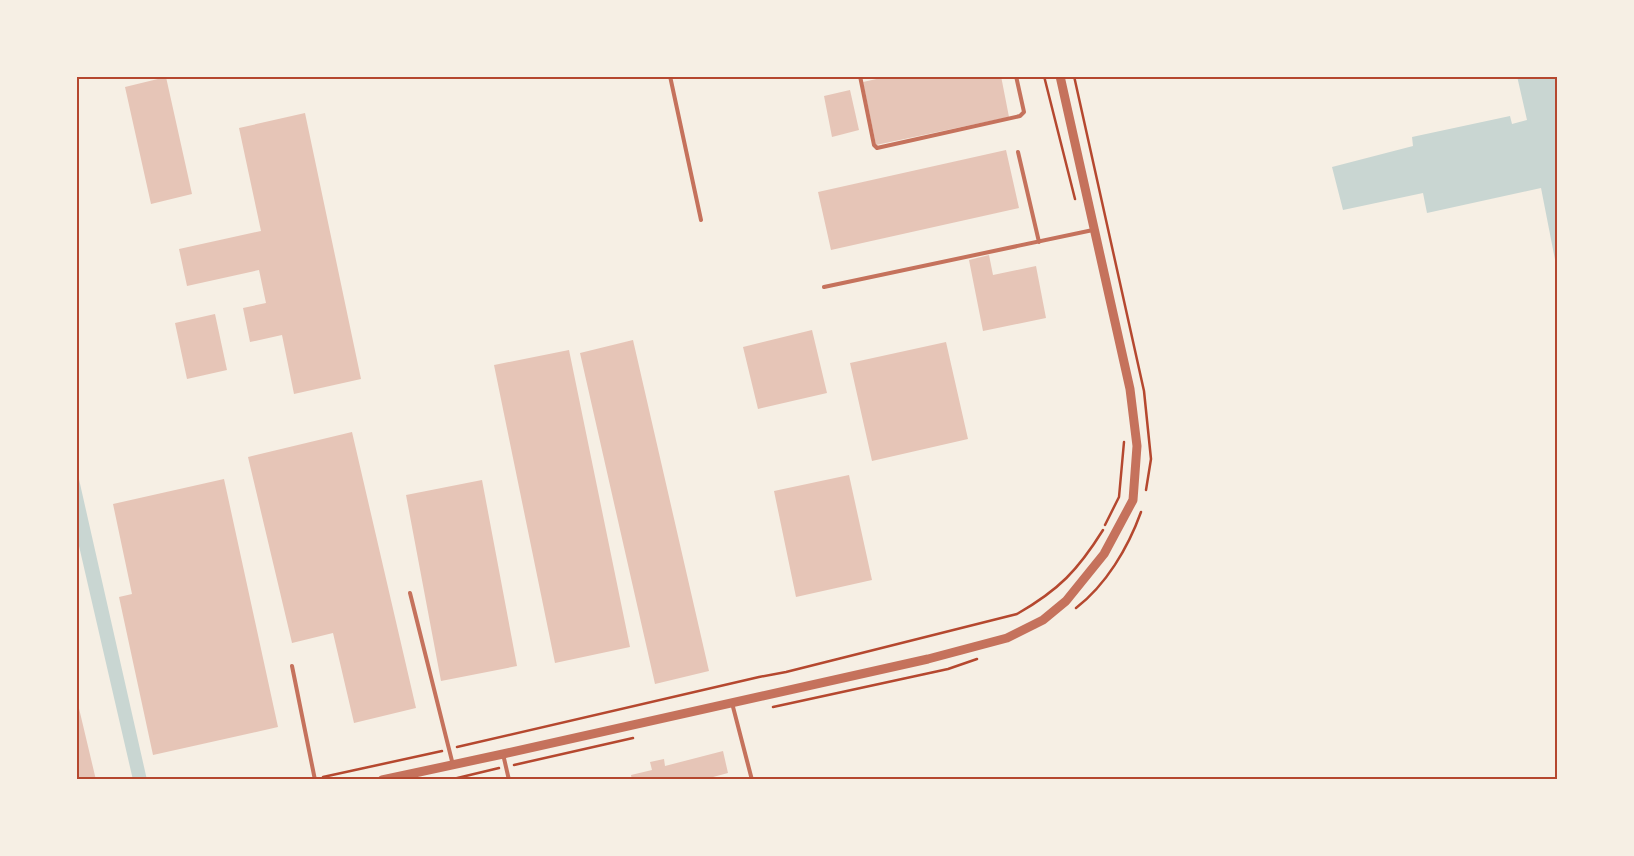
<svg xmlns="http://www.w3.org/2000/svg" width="1634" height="856" font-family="Quicksand,sans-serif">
  <rect width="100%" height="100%" fill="#f6efe4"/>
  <!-- water -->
  <path fill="#c9d6d2" d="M1517 76H1558V275L1541 188 1427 213 1423 193 1343 210 1332 167 1413 146 1412 137 1510 116 1512 124 1527 120Z
    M76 466 147 780H133L76 533Z"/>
  <!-- building -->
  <path fill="#e6c5b7" d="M890 76H1001L1009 117 876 145 863 82Z
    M166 77 192 194 151 204 125 87Z
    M850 90 859 130 832 137 824 96Z
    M305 113 361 379 294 394 282 335 250 342 243 308 266 303 259 270 187 286 179 249 261 231 239 128Z
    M1006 150 1019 208 831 250 818 192Z
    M989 255 993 275 1036 266 1046 318 983 331 969 260Z
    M215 314 227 370 187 379 175 323Z
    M812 330 827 393 758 409 743 347Z
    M633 340 709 671 655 684 580 353Z
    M946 342 968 439 872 461 850 363Z
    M569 350 630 647 555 663 494 365Z
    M352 432 416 708 354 723 333 633 292 643 248 457Z
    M849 475 872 580 796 597 774 491Z
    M224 479 278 727 153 755 119 597 132 594 113 504Z
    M482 480 517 666 441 681 406 495Z
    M76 700H77L96 780H76Z
    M723 751 728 773 702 780H632L631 775 652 770 650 762 664 759 665 766Z"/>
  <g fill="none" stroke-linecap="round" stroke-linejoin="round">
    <!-- path -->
    <path stroke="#b5482f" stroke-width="2.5" d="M1044 76 1075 199
      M1074 76 1144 391 1151 459 1146 490
      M1105 525 1119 497 1124 442
      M1076 608C1106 585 1128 548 1141 512
      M773 707 948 669 977 659
      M457 747 759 677 786 672 1017 614C1059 590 1078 570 1103 530
      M514 765 633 738
      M323 777 442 751
      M449 780 499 768"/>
    <!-- service -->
    <path stroke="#c5725c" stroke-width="4" d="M670 76 701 220
      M860 76 874 145 877 148 1020 116 1024 112 1016 76
      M1018 152 1039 242
      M824 287 1093 230
      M410 593 453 765
      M292 666 315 780
      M732 703 752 780
      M503 754 509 780"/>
    <!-- tertiary -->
    <path stroke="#c5725c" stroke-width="9" d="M382 780 503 754 928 659 1007 638 1043 620 1066 601 1104 554 1133 500 1137 446 1130 389 1060 76"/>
  </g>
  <!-- border -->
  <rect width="1634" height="856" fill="none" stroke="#f6efe4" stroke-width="155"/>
  <rect x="78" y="78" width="1478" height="700" fill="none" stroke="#b5482f" stroke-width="2"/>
</svg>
